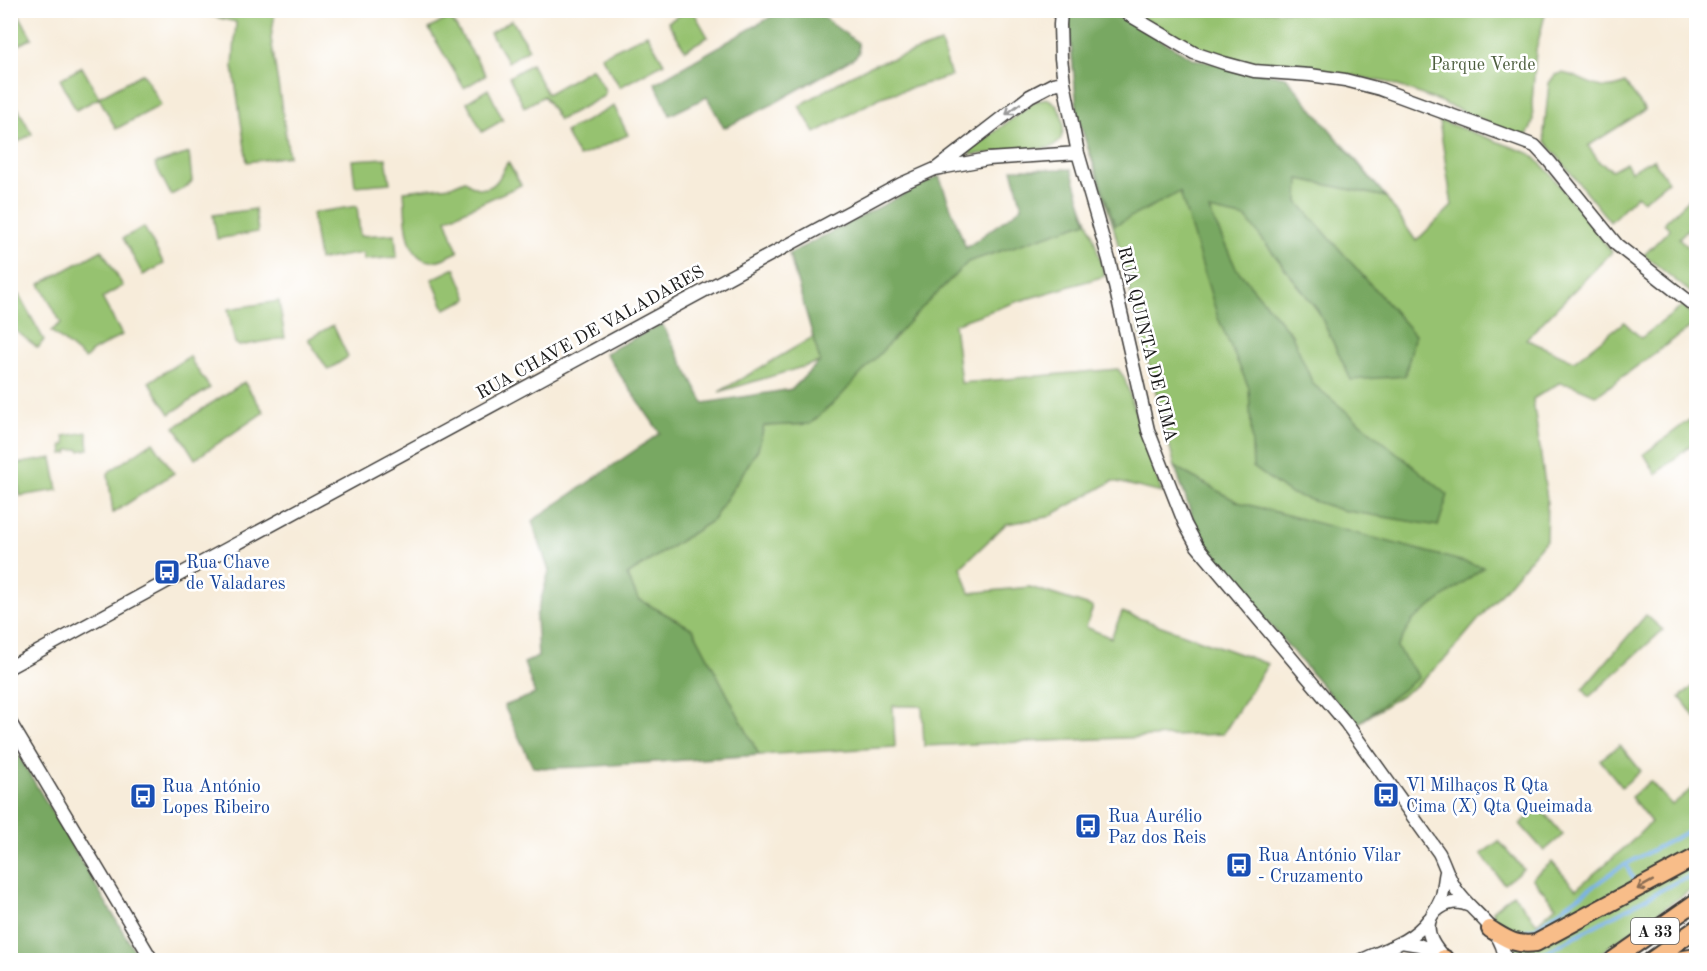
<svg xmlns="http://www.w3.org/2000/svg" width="1707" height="971" font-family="'Old Standard TT',serif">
  <rect width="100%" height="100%" fill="#fff"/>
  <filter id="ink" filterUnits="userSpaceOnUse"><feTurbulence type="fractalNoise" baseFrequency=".0167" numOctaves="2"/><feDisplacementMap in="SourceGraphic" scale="12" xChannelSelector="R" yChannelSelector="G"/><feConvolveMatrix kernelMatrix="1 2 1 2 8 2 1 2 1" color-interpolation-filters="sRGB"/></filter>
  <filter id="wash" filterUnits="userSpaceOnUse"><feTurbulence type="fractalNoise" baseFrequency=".008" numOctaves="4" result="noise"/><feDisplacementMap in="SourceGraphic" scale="24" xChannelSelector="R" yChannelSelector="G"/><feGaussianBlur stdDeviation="1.35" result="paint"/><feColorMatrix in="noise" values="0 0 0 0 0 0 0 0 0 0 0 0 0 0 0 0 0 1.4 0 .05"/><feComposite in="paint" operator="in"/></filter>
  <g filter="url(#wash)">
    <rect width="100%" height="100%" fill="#f7ecda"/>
    <!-- green -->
    <path fill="#96c270" stroke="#596f46" stroke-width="1.5" d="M11 10 15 11 18 13 32 38 11 49Z
      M200 10H254L275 13 271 38 289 156 247 162 233 67 236 22 199 13Z
      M687 11H693L708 37 685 50 668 22Z
      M1130 11H1546L1536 50 1532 103 1533 120 1531 128 1527 135H1516L1441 102 1390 83 1354 76 1256 67 1193 49Z
      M450 17 486 75 464 88 429 29Z
      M512 20 529 49 508 62 490 33Z
      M647 34 664 63 620 87 601 56Z
      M1070 35 1343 144 1386 197 1416 241 1452 206 1439 120 1531 154 1549 172 1612 252 1526 339 1574 361 1624 322 1641 338 1683 306 1696 318V323L1600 393 1595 395 1572 385 1559 383 1533 399 1547 499 1546 540 1446 658 1416 686 1356 725 1203 547 1175 467 1114 229 1078 118Z
      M941 43 951 76 881 97 815 133 799 106 846 78 872 65Z
      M531 64 547 94 592 68 605 90 604 96 559 120 544 96 524 107 509 77Z
      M82 67 99 97 143 73 161 105 116 129 99 98 76 110 60 79Z
      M1562 73C1586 77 1599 96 1625 83L1645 110 1588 146 1600 163 1612 170 1626 162 1631 171 1653 159 1668 181 1643 201 1637 195 1610 222 1545 141 1544 133 1549 83 1555 75Z
      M488 89 503 120 482 132 467 102Z
      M1046 98C1065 104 1072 142 1049 148L970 155 971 150 1034 102Z
      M15 103 32 134 11 146V106Z
      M614 106 628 135 579 157 565 132Z
      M189 153 192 181 188 186 171 195 155 164Z
      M386 158 390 183 355 186 352 160Z
      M508 162 521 185 446 219 458 252C450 255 440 262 431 261 403 259 406 212 404 191L451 186 465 180C474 190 488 192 497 181 502 175 503 168 508 162Z
      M1074 184 1091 229 1105 276 1016 302 954 324 961 383 1118 369 1124 377 1162 493 1113 481 1048 517 1006 524 961 567 970 593 1030 587 1093 607 1086 627 1111 638 1122 612 1268 664 1223 734 924 746 922 706H893L895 747 759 755 693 629 638 599 627 575 713 520 758 449 764 426 810 424 892 340 719 392Z
      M1690 198 1696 204V221L1679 238 1696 256V297L1644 255 1670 229 1664 223Z
      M357 206 360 236 395 234 397 257 364 260 363 253 319 260 312 213Z
      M255 209 258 232 217 239 213 215Z
      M144 227 164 264 143 275 123 238Z
      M102 250 123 286 102 298 122 335 92 352 85 359 51 331 61 323 40 284Z
      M455 268 468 299 445 309 432 279Z
      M19 295 44 340 38 348 11 327V300Z
      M279 301 285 338 239 346 235 343 228 309Z
      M333 325 348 357 328 370 308 339Z
      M190 356 192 362 210 388 170 414 149 382Z
      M244 382 264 412 195 459 175 427Z
      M1696 415V441L1656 474 1644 454Z
      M87 432 89 449 80 451 79 449 69 450 68 453 63 454 62 445H66L64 436Z
      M153 442 174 473 113 513 108 474 110 471Z
      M52 458 58 490 20 496 15 464Z
      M1646 615 1663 630 1589 697 1583 689Z
      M1696 684V718L1680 697Z
      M1620 745 1641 771 1622 787 1600 760Z
      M1650 781 1672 805 1696 785V848L1530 937C1528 937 1521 938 1519 938 1508 935 1491 922 1493 910L1513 894 1537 923 1556 906 1532 878 1552 862 1576 889 1630 843 1651 822 1631 797Z
      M1540 808 1563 835 1544 851 1520 824Z
      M1499 841 1523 869 1504 884 1481 854Z
      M1696 863V886L1590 960H1513V949Z"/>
    <!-- forest -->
    <path fill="#78a862" stroke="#4a623f" stroke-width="1.5" d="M783 10 816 11 832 24 858 43 859 53 854 58 771 105 724 128 707 97 670 115 655 83Z
      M1068 11H1110L1194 59 1286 77 1386 197 1299 179 1298 202 1415 335 1405 376 1351 380 1318 311 1246 218 1209 210 1236 268 1292 335 1313 384 1448 495 1438 526 1341 510 1289 493 1253 467 1249 388 1218 318 1180 192 1115 225 1078 118Z
      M1012 169H1071L1087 222 968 262 917 313 839 398 810 424 764 426 758 449 713 520 627 575 638 599 693 629 759 755 582 767 548 768 533 767 504 706 535 694 524 663 538 657 536 617 549 571 532 521 660 433 605 353 662 324 704 403 792 389 820 361 789 254 939 176 966 248 1022 207Z
      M1175 467 1238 502 1484 567 1412 621 1397 648 1419 677 1356 725 1203 547Z
      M10 741 140 960H11Z"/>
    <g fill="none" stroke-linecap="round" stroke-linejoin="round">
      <!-- stream -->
      <path stroke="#79b2e9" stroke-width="4" d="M1626 865 1634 881
        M1522 932 1535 928 1617 869 1696 827
        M1525 959 1548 951 1678 881 1696 875"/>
    </g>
  </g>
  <g filter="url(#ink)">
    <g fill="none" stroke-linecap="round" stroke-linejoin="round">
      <defs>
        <path id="minor" d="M1061 10 1060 25 1061 58 1064 82 1078 153 1109 260 1148 430 1185 524 1197 546 1346 723 1439 853C1445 865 1448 877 1455 888 1470 912 1503 928 1505 960
          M1121 10 1194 53 1224 63 1254 71 1310 75 1345 80 1380 89 1535 146 1549 161 1617 245 1696 307
          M937 168 1030 96 1053 84 1064 82
          M10 667 153 589 901 184 935 169 988 159 1078 153
          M10 722 152 960
          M1436 911C1447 902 1457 900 1470 906
          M1401 942 1419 945 1440 954
          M1362 960C1386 949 1413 941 1429 919
          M1446 960C1436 949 1423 934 1431 917 1435 910 1439 904 1442 896 1444 888 1444 880 1446 872"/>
        <path id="highway" d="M1490 929C1507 939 1515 946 1536 943L1696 857
          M1444 958 1445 960
          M1613 960 1696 902
          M1652 960 1696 929
          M1678 960 1696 957"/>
      </defs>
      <!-- minor casing -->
      <use href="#minor" stroke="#3d3b38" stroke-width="15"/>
      <!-- highway casing -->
      <use href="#highway" stroke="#3d3b38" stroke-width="20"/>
      <!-- minor -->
      <use href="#minor" stroke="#fff" stroke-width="12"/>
      <!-- highway -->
      <use href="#highway" stroke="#f8bd89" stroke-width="16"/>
    </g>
    <!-- one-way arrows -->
    <defs><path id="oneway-shaft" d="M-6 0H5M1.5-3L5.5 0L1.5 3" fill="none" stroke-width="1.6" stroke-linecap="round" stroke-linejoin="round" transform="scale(1.5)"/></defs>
    <use stroke="#999" href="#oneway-shaft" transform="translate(1013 109) rotate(142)"/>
    <use stroke="#8a6c52" href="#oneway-shaft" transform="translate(1645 885) rotate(151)"/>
  </g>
  <!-- icons -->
  <defs>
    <symbol id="bus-square" viewBox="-11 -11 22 22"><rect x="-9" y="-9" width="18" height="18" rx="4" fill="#1a4fb4" stroke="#fff"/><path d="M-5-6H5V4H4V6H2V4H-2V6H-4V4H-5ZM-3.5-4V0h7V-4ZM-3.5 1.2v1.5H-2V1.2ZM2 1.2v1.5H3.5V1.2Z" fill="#fff"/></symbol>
  </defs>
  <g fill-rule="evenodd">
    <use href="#bus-square" x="152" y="557" width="30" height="30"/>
    <use href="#bus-square" x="1371" y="780" width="30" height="30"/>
    <use href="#bus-square" x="128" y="781" width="30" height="30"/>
    <use href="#bus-square" x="1073" y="811" width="30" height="30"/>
    <use href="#bus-square" x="1224" y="850" width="30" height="30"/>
  </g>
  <g text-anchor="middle" stroke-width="5" stroke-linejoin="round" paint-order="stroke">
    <!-- shield labels -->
    <rect fill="#fff" stroke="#606060" stroke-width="1.5" x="1631" y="918" width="48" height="26" rx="4.5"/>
    <g font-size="16" font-weight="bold" fill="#1c1c1c">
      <text x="1655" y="937">A 33</text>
    </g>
    <!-- park labels -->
    <g font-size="18" fill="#4d5e3e" stroke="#fff">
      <text x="1483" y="70">Parque Verde</text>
    </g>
    <!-- street labels -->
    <g font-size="18" fill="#1c1c1c" stroke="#fff">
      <text transform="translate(590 332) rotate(-29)" y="6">RUA CHAVE DE VALADARES</text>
      <text transform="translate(1148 344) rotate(76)" y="6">RUA QUINTA DE CIMA</text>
    </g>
    <!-- transit labels -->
    <g font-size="18" fill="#164399" stroke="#fff" text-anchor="start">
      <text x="186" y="568">Rua Chave<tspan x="186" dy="21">de Valadares</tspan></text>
      <text x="1406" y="791">Vl Milhaços R Qta<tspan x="1406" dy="21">Cima (X) Qta Queimada</tspan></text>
      <text x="162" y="792">Rua António<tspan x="162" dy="21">Lopes Ribeiro</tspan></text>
      <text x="1108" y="822">Rua Aurélio<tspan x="1108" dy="21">Paz dos Reis</tspan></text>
      <text x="1258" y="861">Rua António Vilar<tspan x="1258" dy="21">- Cruzamento</tspan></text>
    </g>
  </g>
  <!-- margin -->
  <rect width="1707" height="971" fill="none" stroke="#fff" stroke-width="36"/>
</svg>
